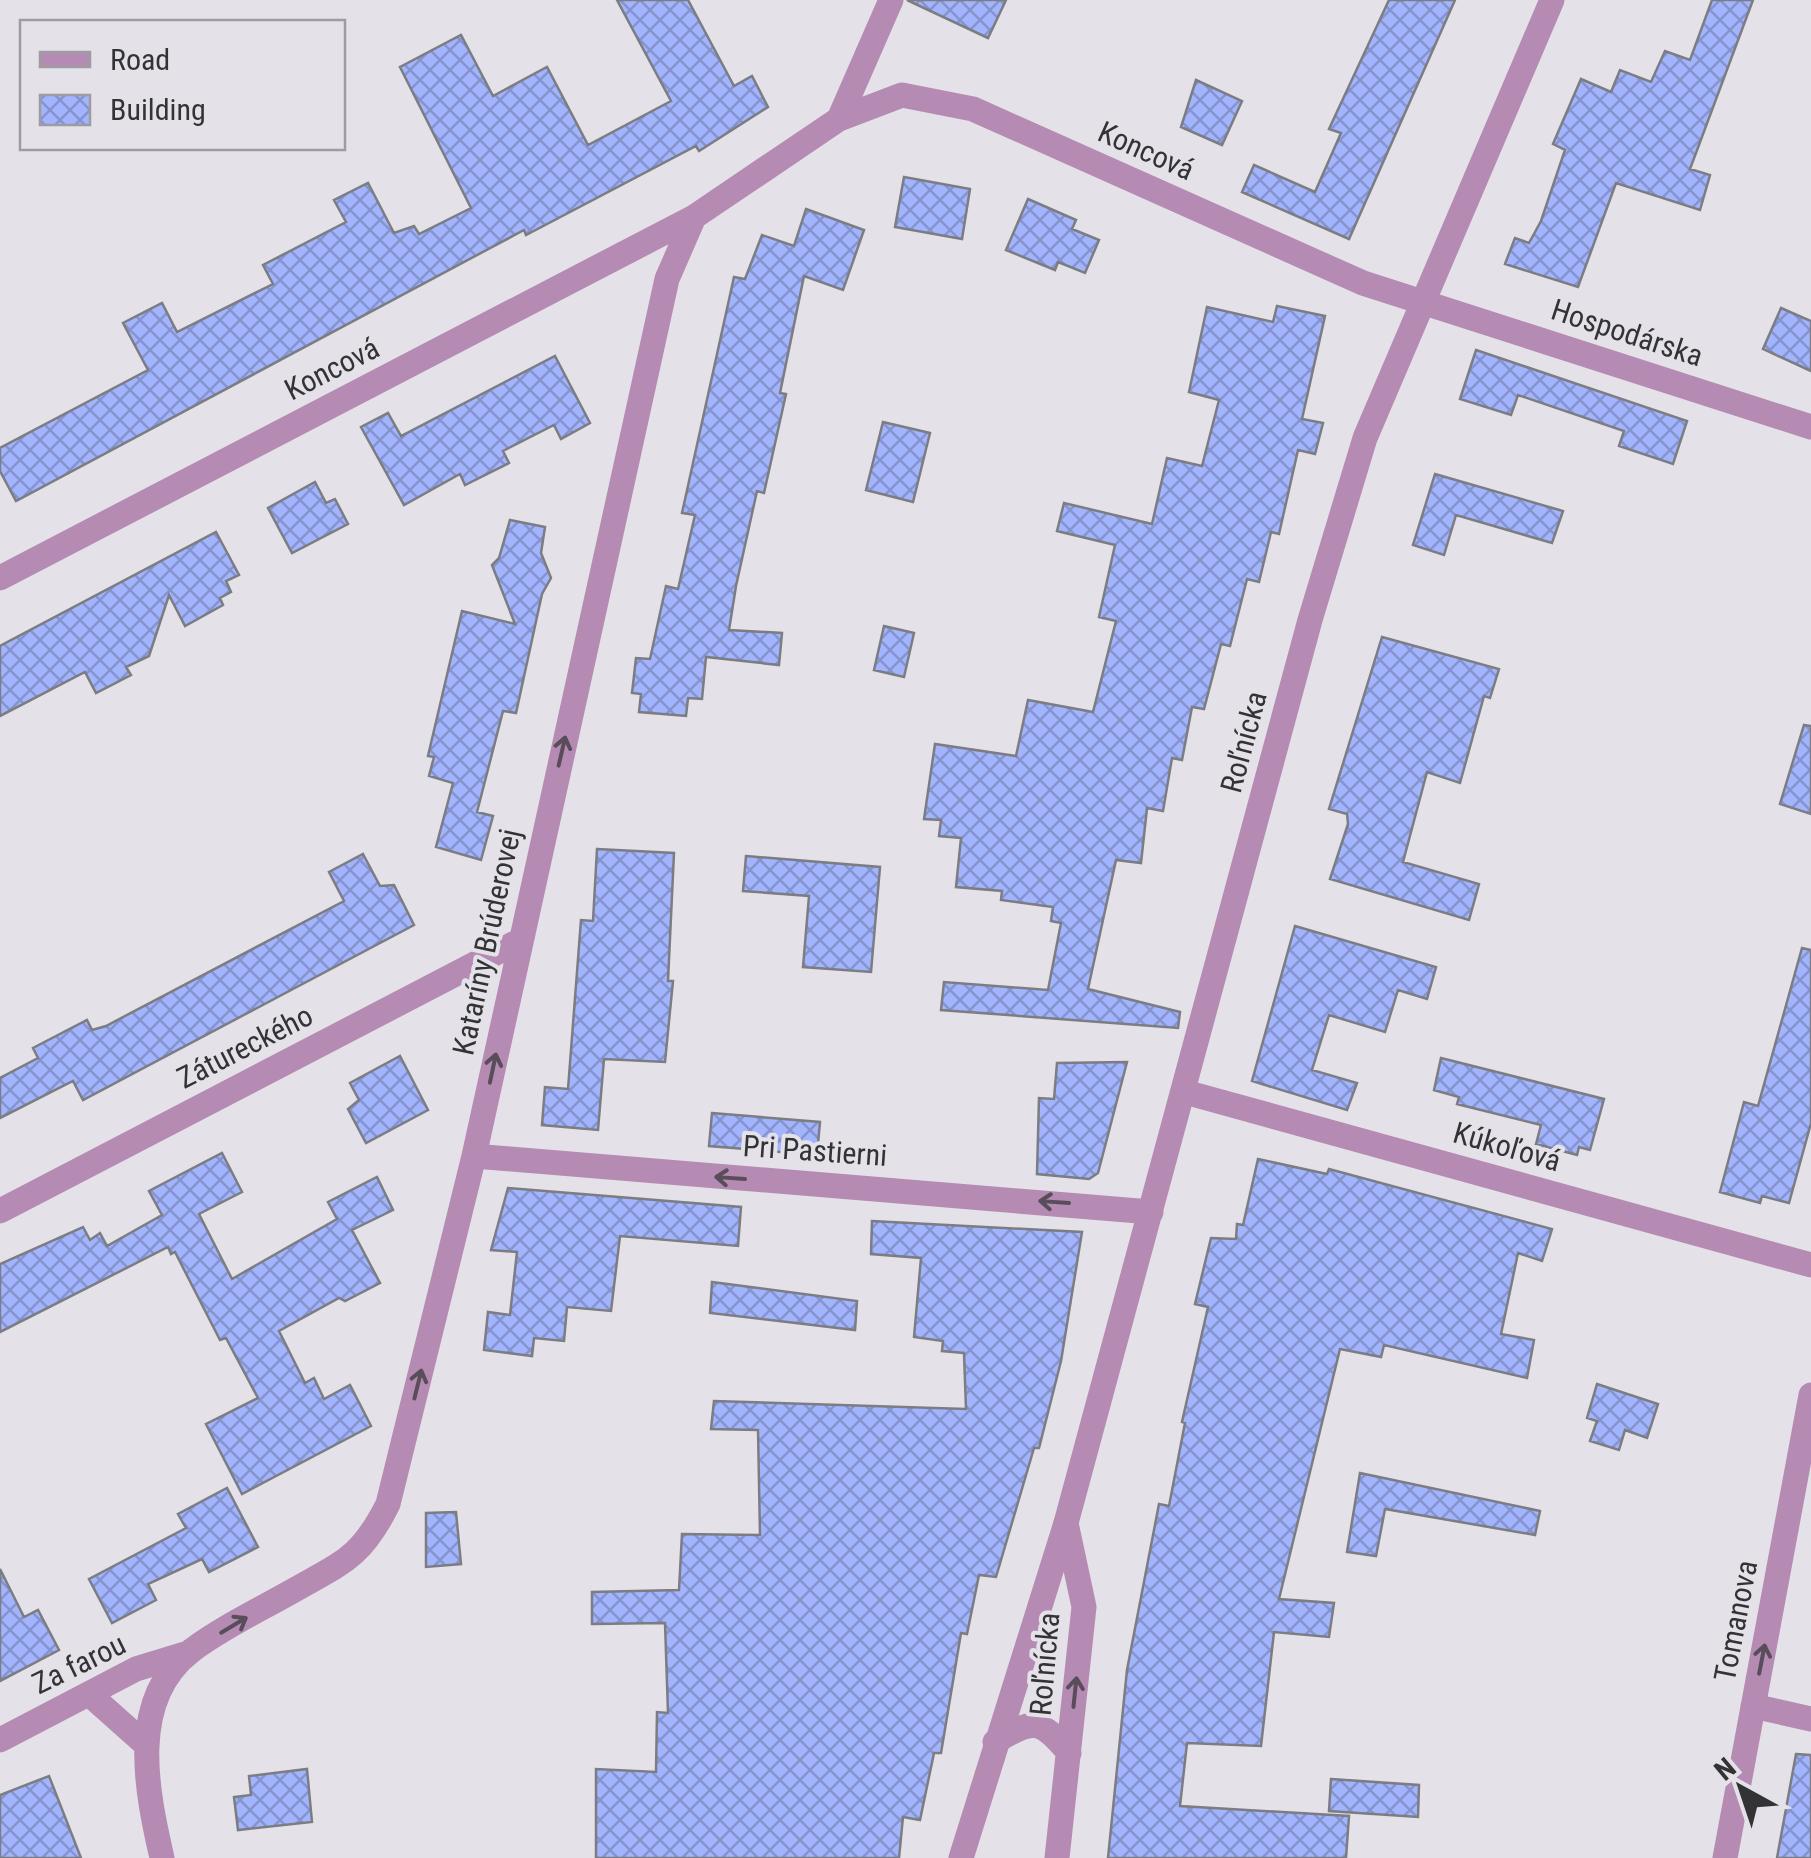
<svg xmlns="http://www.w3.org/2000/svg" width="1811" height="1858" font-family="'Roboto Condensed',sans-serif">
  <defs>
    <pattern id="building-cross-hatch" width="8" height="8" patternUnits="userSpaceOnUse" patternTransform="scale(2.5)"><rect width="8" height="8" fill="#a3b4fe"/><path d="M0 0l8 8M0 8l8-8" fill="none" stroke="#8593ce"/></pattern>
  </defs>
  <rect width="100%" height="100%" fill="#e4e2e8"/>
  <!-- building -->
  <path fill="url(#building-cross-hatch)" stroke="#7b7d82" stroke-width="2.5" d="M617 0H688L734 86 752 76 768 107 699 151 696 146 526 235 524 230 16 501 0 471V448L148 370 123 323 162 303 177 332 273 284 263 265 346 222 334 200 368 183 394 233 414 226 419 234 471 208 400 67 461 35 493 96 547 67 588 145 671 101Z
    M907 0H1006L988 38Z
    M1389 0H1455L1349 239 1242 192 1254 165 1315 192 1341 133 1329 129Z
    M1712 0H1753L1690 169 1710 175 1700 210 1616 183 1578 287 1505 264 1515 238 1529 243 1541 221 1565 150 1553 144 1581 79 1611 92 1620 70 1651 82 1665 51 1690 60Z
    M1196 80 1242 101 1222 145 1181 127Z
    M904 177 970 189 962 239 895 227Z
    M1028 199 1076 220 1072 229 1099 240 1085 273 1058 262 1055 270 1006 250Z
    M806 209 864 230 843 290 804 276 780 393 786 394 764 493 757 491 736 586 729 630 782 633 779 665 706 657 702 699 688 698 686 716 639 712 641 694 632 693 636 658 650 659 666 586 678 589 695 515 682 513 734 277 745 279 762 235 794 246Z
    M1277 306 1325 316 1302 419 1323 423 1315 454 1298 450 1279 534 1271 532 1259 582 1247 579 1230 646 1221 644 1204 709 1192 707 1182 760 1172 758 1163 811 1147 808 1141 863 1116 860 1088 989 1180 1012 1178 1028 941 1010 944 982 1048 990 1061 923 1051 921 1053 907 1001 900 1002 891 956 887 961 838 939 836 941 820 924 819 935 744 1016 756 1028 700 1093 712 1116 621 1099 617 1115 545 1057 531 1064 503 1152 524 1167 458 1202 466 1219 400 1189 392 1207 307 1273 322Z
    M1781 308 1811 321V371L1763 349Z
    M1476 350 1687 421 1673 464 1619 446 1624 431 1518 395 1511 415 1460 399Z
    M555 356 590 423 561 439 554 425 503 451 509 463 465 485 460 474 404 505 361 427 388 413 401 436Z
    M883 422 930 433 913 502 866 490Z
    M1435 474 1563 511 1552 543 1456 515 1444 555 1413 545Z
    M315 482 326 503 335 499 348 524 292 553 268 508Z
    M510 520 545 527 541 553 551 578 542 594 516 713 503 711 477 812 493 816 481 860 436 847 453 783 429 776 434 757 428 756 462 611 515 624 492 565 499 558Z
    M216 532 239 575 226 581 231 592 220 598 223 605 185 626 169 595 149 656 126 667 131 675 96 693 85 672 0 716V646Z
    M884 626 914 633 904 677 874 670Z
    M1382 637 1499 669 1490 698 1484 696 1460 783 1427 772 1403 862 1479 884 1469 920 1330 879 1348 824 1347 814 1329 809Z
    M1804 725 1811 726V814L1780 804Z
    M597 849 674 853 668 981H673L665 1062 604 1059 598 1130 542 1125 545 1087 568 1089 581 920 593 921Z
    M363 854 380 886 394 885 414 925 83 1100 73 1081 0 1118V1078L38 1058 33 1048 87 1020 92 1030 106 1026 344 901 329 872Z
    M746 856 880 867 871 972 803 967 809 896 743 891Z
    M1295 926 1436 967 1427 999 1398 990 1385 1032 1329 1015 1312 1070 1357 1083 1347 1110 1252 1081Z
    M1802 948 1811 950V1123L1789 1203 1762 1196 1760 1203 1720 1192 1744 1102 1758 1106Z
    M400 1056 428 1110 366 1143 348 1109 359 1100 350 1083Z
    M1441 1058 1604 1099 1590 1150 1579 1147 1577 1155 1536 1144 1541 1125 1457 1104 1459 1097 1434 1090Z
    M1127 1062 1098 1173 1089 1179 1037 1174 1039 1098 1054 1099 1057 1063Z
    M712 1113 820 1122 817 1155 709 1146Z
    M222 1153 242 1192 199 1214 232 1279 337 1219 328 1202 377 1177 393 1210 352 1230 380 1283 345 1301 339 1298 279 1331 305 1383 314 1378 324 1399 350 1385 371 1426 242 1494 206 1424 258 1398 226 1338 220 1340 175 1252 171 1254 168 1247 0 1332V1264L83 1227 90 1240 100 1233 107 1246 162 1215 149 1191Z
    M1258 1159 1327 1174 1329 1169 1552 1229 1542 1261 1518 1253 1501 1334 1534 1340 1527 1378 1384 1345 1381 1357 1340 1349 1279 1599 1334 1603 1329 1637 1274 1632 1261 1746 1187 1743 1180 1806 1349 1816 1346 1858H1108L1127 1670 1159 1504 1169 1506 1185 1423 1182 1422 1208 1307 1195 1304 1211 1238 1236 1239 1237 1224 1243 1225Z
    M508 1188 741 1207 738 1246 620 1236 611 1311 567 1307 564 1341 534 1338 532 1356 484 1350 488 1312 510 1315 517 1252 491 1250Z
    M872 1221 1082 1232 1061 1361 1039 1448H1034L996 1577 979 1575 967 1634 961 1633 941 1753H934L920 1820 903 1817 899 1858H596V1769L656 1772 657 1712 668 1713 665 1623 592 1624V1592L679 1590 682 1534 760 1535 758 1430 711 1429 714 1401 966 1409 964 1353 942 1351 943 1341 914 1337 921 1258 871 1254Z
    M712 1282 857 1301 855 1330 710 1313Z
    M1597 1384 1658 1404 1647 1438 1625 1430 1619 1450 1590 1441 1597 1421 1587 1418Z
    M1360 1473 1540 1511 1535 1535 1385 1509 1376 1556 1347 1552Z
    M227 1488 258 1547 209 1572 202 1559 148 1584 156 1600 112 1623 89 1579 186 1528 178 1514Z
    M456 1512 461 1564 426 1567V1513Z
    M0 1569 24 1617 38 1610 59 1650 0 1681Z
    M1796 1754 1811 1755V1858H1777Z
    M307 1769 312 1822 238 1830 234 1797 251 1795 249 1776Z
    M49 1776 81 1858H0V1795Z
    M1331 1779 1419 1785 1418 1817 1329 1811Z"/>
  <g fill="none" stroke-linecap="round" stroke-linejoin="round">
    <!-- minor -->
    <path stroke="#b68bb3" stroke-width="25" d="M839 119 891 0
      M0 578 694 217
      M1185 1092 1811 1265
      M474 1156 1151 1212
      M0 1211 519 941
      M89 1694 144 1743
      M1753 1706 1811 1719
      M0 1740 136 1669 185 1654
      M995 1742C1033 1718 1041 1719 1069 1753
      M162 1858C147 1792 127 1700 191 1651 220 1629 257 1611 289 1593 341 1563 360 1560 388 1504L474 1156 667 279 694 217 839 119 902 95 973 109 1363 283 1811 427
      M1057 1858 1084 1607 1066 1523
      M1725 1858 1811 1395"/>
    <!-- tertiary -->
    <path stroke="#b68bb3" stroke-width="25" d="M961 1858 1066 1523 1310 620 1365 438 1552 0"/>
  </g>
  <!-- one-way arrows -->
  <defs><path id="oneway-shaft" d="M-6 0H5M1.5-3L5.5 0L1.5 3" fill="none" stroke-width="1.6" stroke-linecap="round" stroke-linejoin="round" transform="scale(2.5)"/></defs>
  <g stroke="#5a4d5b">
    <use href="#oneway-shaft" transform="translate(562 751) rotate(-77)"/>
    <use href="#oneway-shaft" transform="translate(493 1068) rotate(-78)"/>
    <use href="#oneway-shaft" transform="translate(730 1178) rotate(-176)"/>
    <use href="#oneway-shaft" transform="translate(1054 1202) rotate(-176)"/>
    <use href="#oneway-shaft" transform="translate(418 1384) rotate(-76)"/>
    <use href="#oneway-shaft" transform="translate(234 1625) rotate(-31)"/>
    <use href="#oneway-shaft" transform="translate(1762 1659) rotate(-79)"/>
    <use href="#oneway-shaft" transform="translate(1075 1692) rotate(-84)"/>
  </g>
  <g text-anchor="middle" stroke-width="8" stroke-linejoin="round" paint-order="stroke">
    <!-- street labels -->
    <g font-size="30" fill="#333335" stroke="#e4e2e8">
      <text transform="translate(1146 151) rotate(24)" y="10">Koncová</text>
      <text transform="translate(1627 333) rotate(18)" y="10">Hospodárska</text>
      <text transform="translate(332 369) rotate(-27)" y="10">Koncová</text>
      <text transform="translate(1244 742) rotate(-75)" y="10">Roľnícka</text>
      <text transform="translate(487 942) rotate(-78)" y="10">Kataríny Brúderovej</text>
      <text transform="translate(245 1047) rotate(-27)" y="10">Zátureckého</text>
      <text transform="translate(1507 1147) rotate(16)" y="10">Kúkoľová</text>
      <text transform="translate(815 1151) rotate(4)" y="10">Pri Pastierni</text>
      <text transform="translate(1736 1621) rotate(-79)" y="10">Tomanova</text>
      <text transform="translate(79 1664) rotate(-26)" y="10">Za farou</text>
      <text transform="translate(1045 1664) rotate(-85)" y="10">Roľnícka</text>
    </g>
  </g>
  <!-- legend -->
  <rect x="20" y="20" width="325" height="130" fill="#e4e2e8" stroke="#9d9ca0" stroke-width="2.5"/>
  <rect x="40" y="52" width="50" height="15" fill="#b68bb3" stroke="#9d9ca0" stroke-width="2.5"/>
  <text x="110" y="70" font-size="30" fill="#333335">Road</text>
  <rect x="40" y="95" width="50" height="30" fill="url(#building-cross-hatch)" stroke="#9d9ca0" stroke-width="2.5"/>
  <text x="110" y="120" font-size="30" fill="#333335">Building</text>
  <!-- north arrow -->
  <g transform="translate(1741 1788) rotate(320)" stroke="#e4e2e8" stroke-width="8" paint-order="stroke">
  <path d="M0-8L18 38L0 25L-18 38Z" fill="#333335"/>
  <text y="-15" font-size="28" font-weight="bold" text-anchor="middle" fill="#333335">N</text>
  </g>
</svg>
